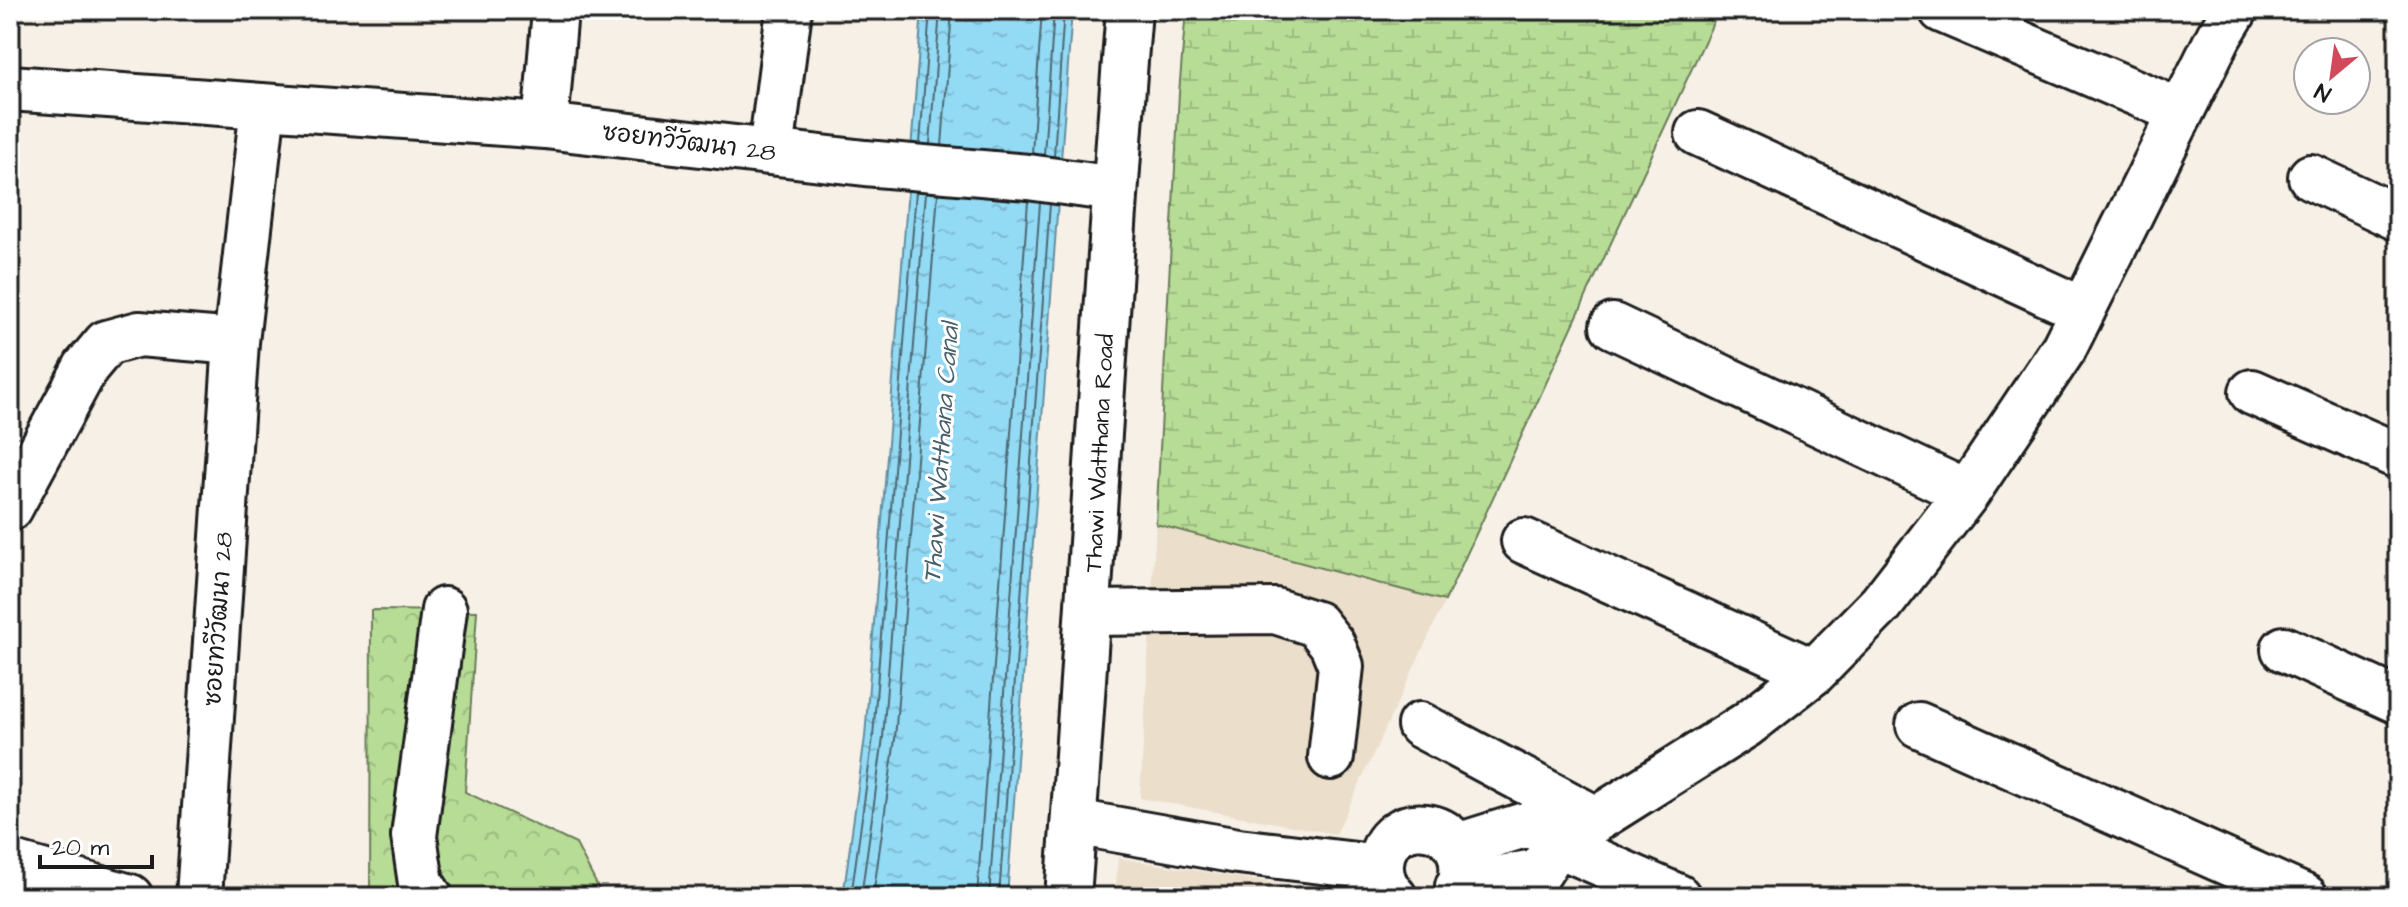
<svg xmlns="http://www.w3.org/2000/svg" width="2408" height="907" font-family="'Architects Daughter','Playpen Sans Thai',sans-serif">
  <defs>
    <pattern id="forest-crowns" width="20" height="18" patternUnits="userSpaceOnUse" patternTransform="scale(2)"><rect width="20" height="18" fill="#b7dc96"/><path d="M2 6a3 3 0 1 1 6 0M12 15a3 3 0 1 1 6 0" fill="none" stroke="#9dbc81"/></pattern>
    <pattern id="wetland-marsh" width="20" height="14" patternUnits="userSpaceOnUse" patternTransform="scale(2)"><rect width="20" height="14" fill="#b7dc96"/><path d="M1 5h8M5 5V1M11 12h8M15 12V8" fill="none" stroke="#9dbc81"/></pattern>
    <pattern id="water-ripples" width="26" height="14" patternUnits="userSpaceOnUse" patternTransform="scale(2)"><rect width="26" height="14" fill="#93daf5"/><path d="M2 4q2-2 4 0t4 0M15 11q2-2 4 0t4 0" fill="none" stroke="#7ebad1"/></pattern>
  </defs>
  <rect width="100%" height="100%" fill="#f6f0e7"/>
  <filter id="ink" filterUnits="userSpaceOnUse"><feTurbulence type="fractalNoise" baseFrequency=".0125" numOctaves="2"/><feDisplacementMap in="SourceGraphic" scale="16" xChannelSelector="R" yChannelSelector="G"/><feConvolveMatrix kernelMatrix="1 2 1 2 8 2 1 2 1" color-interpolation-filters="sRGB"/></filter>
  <g filter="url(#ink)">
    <!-- built -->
    <path fill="#ebdeca" d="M1156 524 1445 601 1336 834 1140 798Z
      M1118 858 1311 889 1307 897H1115Z"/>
    <!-- forest -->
    <path fill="url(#forest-crowns)" stroke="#6a7c59" stroke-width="2" d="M371 610 477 611 465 792 576 844 603 897H370Z"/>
    <!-- wetland -->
    <path fill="url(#wetland-marsh)" stroke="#6a7c59" stroke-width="2" d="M1186 10H1719L1445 601 1156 524 1179 93Z"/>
    <!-- water -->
    <path fill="url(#water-ripples)" stroke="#638e9e" stroke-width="2" d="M922 10H1072L1007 897H843L865 737Z"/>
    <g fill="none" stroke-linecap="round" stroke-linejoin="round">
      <!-- shore -->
      <path stroke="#4c6873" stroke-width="2" d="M920 144 930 10
        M930 144 940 10
        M942 146 952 10
        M1032 153 1042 10
        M1044 155 1054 10
        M1054 156 1064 10
        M851 897 873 737 916 191
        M861 897 883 738 926 192
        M873 897 895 739 938 193
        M977 897 1028 201
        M989 897 1040 203
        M999 897 1050 204"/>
      <defs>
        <path id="minor" d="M1942 10 2181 112
          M10 88 545 126 865 163 1028 177 1115 189
          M545 126 555 10
          M1698 133 2083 310
          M771 152 789 10
          M2311 177 2398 218
          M1613 326 1967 493
          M2252 392 2398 456
          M10 508 86 367 106 343 139 334 236 342
          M1524 541 1814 672
          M1089 613 1275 611 1316 624 1332 644 1341 666 1331 757
          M2284 649 2398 701
          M1420 725 1596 819
          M1919 725 2305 897
          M1074 822 1238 851 1381 868
          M1457 846 1531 823 1557 844 1678 897
          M10 863 130 897
          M1458 886 1540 871 1557 844 1746 725 1814 672 1881 604 1967 493 2064 348 2219 36 2235 10
          M199 897 236 342 263 106
          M430 897 421 883 414 836 444 610
          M1394 897C1385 888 1380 877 1381 863 1385 809 1468 817 1462 874"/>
        <path id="major" d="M1068 897C1090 601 1105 305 1129 10"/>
      </defs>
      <!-- minor casing -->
      <use href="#minor" stroke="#1c1c1c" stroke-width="50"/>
      <!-- major casing -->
      <use href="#major" stroke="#1c1c1c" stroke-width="50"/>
      <!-- minor -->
      <use href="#minor" stroke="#fff" stroke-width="44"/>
      <!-- major -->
      <use href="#major" stroke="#fff" stroke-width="44"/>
    </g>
  </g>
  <g text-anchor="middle" stroke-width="6" stroke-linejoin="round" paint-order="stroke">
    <!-- street labels -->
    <g font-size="24" fill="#1c1c1c" stroke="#fff">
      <text transform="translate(689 142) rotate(7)" y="8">ซอยทวีวัฒนา 28</text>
      <text transform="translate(1099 453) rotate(-87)" y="8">Thawi Watthana Road</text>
      <text transform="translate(218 619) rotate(-86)" y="8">ซอยทวีวัฒนา 28</text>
    </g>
    <!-- water labels -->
    <g font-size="26" font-style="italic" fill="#465e68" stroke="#fff">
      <text transform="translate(940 453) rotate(-86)" y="9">Thawi Watthana Canal</text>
    </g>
  </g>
  <!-- margin -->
  <rect width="2408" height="907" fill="none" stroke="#fff" stroke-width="40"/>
  <rect x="20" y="20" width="2368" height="867" fill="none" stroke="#1c1c1c" stroke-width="3" filter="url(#ink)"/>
  <!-- north arrow -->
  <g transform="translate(2332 76) rotate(209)"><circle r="38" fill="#ffffff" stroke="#a4a4a4" stroke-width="2"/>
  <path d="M0-6L14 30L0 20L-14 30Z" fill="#d1495b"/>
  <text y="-12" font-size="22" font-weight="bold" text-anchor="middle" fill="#1c1c1c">N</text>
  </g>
  <!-- scale -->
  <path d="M40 855v12h112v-12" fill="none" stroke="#1c1c1c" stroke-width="4"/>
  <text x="52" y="855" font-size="24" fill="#1c1c1c" stroke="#ffffff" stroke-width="6" paint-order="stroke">20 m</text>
</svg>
